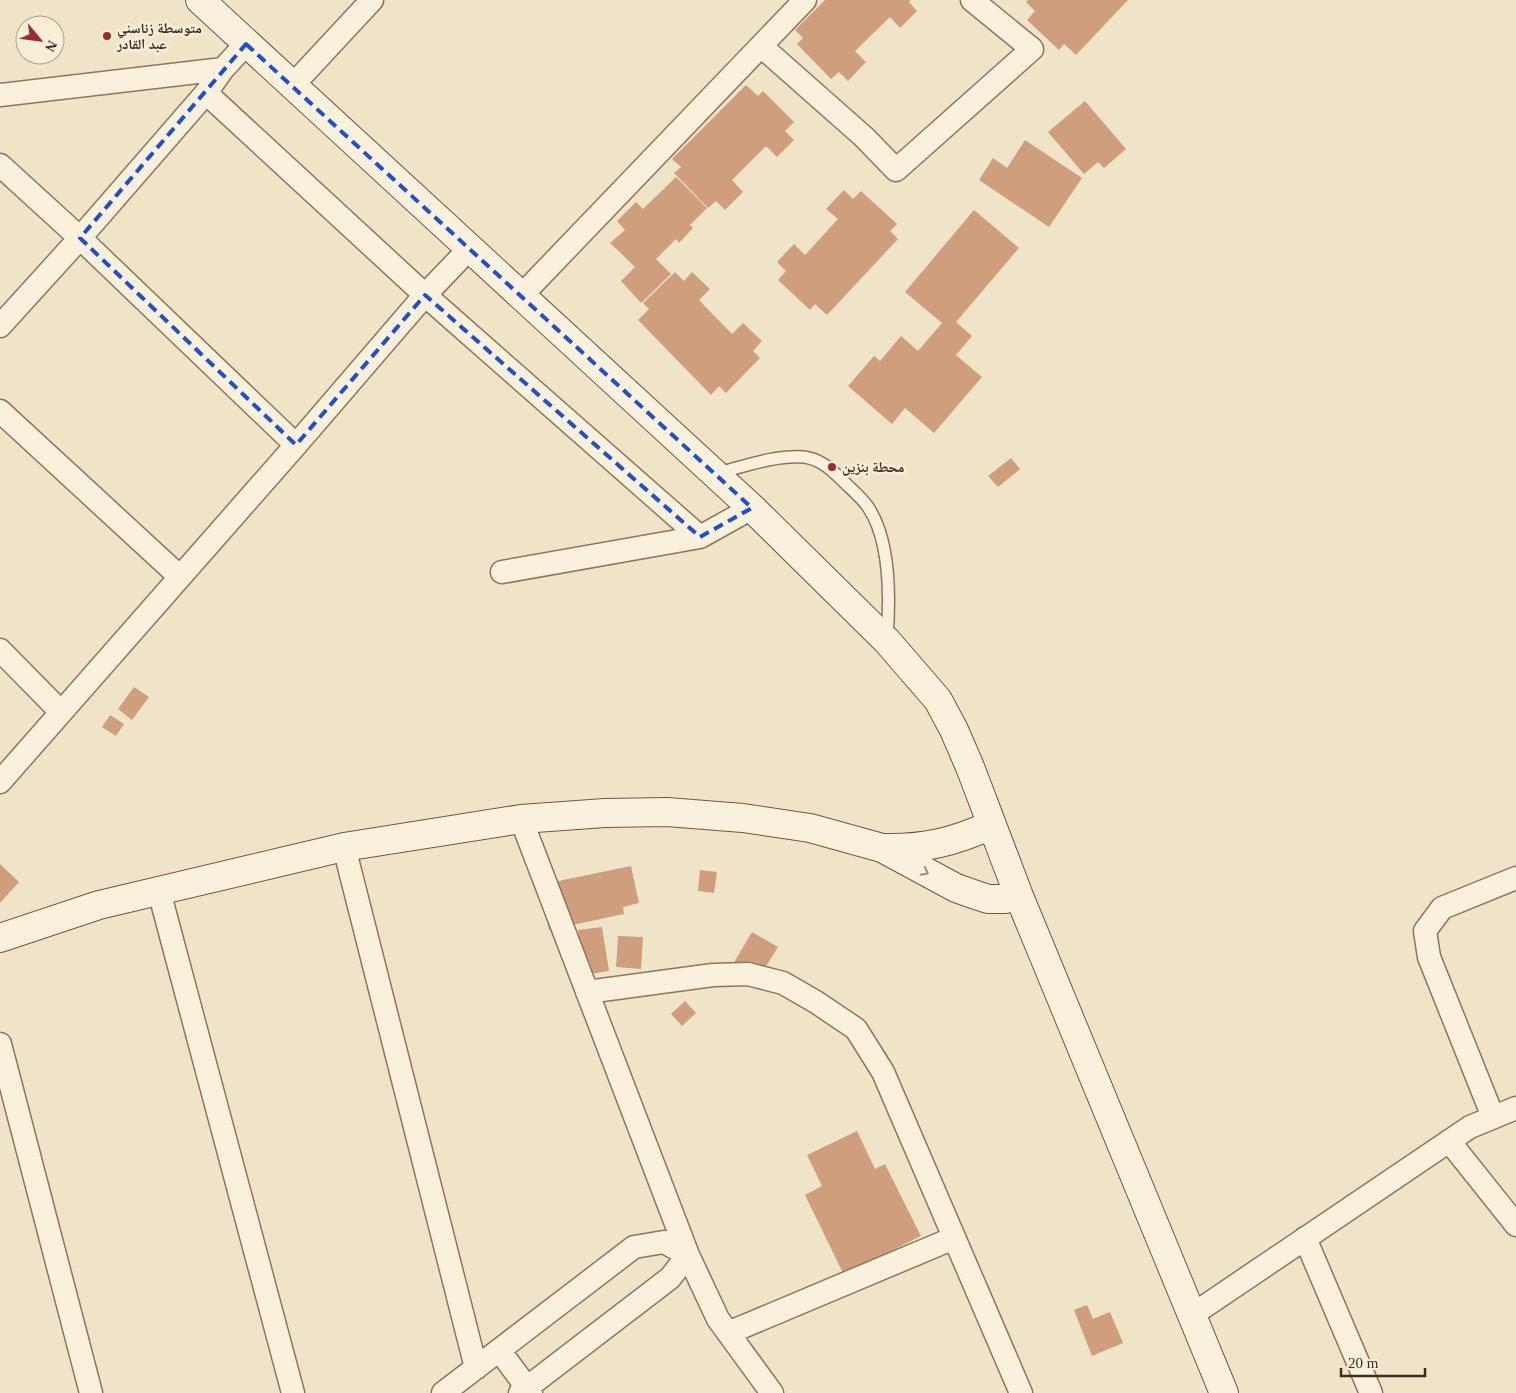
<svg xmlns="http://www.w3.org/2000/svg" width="1516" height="1393" font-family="'Times New Roman','Noto Naskh Arabic',serif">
  <rect width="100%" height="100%" fill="#f0e4c8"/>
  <!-- building -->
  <path fill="#cf9f7d" d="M825 0H911L909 2 917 11 900 28 890 17 855 51 866 62 848 81 839 72 831 79 797 44 803 38 795 30Z
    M1028 0H1128L1076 55 1064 44 1059 50 1027 20 1035 11 1026 2Z
    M746 85 758 96 763 91 794 122 785 131 794 140 777 157 766 146 732 180 743 192 725 210 716 201 708 208 674 173 681 167 672 159Z
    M1085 101 1126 149 1104 168 1098 162 1084 174 1048 132Z
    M1025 140 1082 178 1049 227 979 180 993 158 1007 168Z
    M676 177 707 208 690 225 693 228 679 243 676 239 656 259 671 274 641 303 621 281 635 267 610 243 625 230 617 221 636 202 643 209Z
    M844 190 853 199 861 191 897 224 890 231 898 239 827 315 815 304 810 310 778 280 786 271 777 262 794 244 805 255 838 219 826 209Z
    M974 210 1019 248 956 322 972 336 956 355 982 377 934 433 905 408 892 424 848 386 874 356 880 361 901 336 918 351 942 323 905 292Z
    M675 272 684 281 692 272 710 289 699 300 732 334 743 323 762 341 753 351 760 358 726 393 719 386 711 395 638 320 649 309 643 303Z
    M1011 458 1020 469 998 487 988 476Z
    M134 687 149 697 132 720 118 709Z
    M110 715 124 724 116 736 102 727Z
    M0 864 19 882 0 903Z
    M631 866 639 903 623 907 624 914 549 930 539 885Z
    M700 870 717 872 714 893 698 891Z
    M602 927 609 971 584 975 578 930Z
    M752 932 778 947 754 986 729 971Z
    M618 936 643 937 641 969 616 967Z
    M685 1001 696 1013 682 1026 671 1014Z
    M857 1131 875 1169 885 1164 921 1236 844 1275 805 1195 822 1186 807 1155Z
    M1087 1305 1093 1319 1110 1312 1123 1343 1092 1356 1074 1310Z"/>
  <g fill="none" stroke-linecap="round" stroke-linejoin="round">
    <defs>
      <path id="lane" d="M718 473C745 466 775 455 804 457 820 459 831 469 842 480 851 489 861 497 868 507 891 541 890 598 887 637"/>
      <path id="street" d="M761 46 864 137 896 170 1032 49 972 0
        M292 86 372 0
        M206 93 425 295 700 537
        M0 95 223 69
        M0 165 80 238 296 445
        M521 296 805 0
        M0 326 80 238 206 93 223 69 246 44
        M0 411 180 577
        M502 572 700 537 752 508
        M0 650 61 712
        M0 782 296 445 425 295 469 249
        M521 819 688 1255 718 1319 772 1393
        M344 847 476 1368
        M159 891 293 1393
        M587 992 713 975 748 974 783 983 816 1002 856 1029 883 1072 1021 1393
        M0 1044 91 1393
        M1493 1117 1429 957 1425 931 1442 908 1516 878
        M1449 1141 1516 1225
        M1305 1238 1371 1393
        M1192 1315 1470 1127 1516 1108
        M728 1333 954 1238
        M499 1350 531 1393
        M443 1393 634 1247 664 1242 688 1255 670 1278 520 1393"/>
      <path id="secondary" d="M200 0 752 508 887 641 938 700 954 730 970 767 1019 896 1224 1393
        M883 848C924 849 954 842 991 825
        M0 938 99 905 344 847 521 819 605 813 667 812 743 818 810 828 882 848 956 888 973 894 988 899H1005L1019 896"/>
    </defs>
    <!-- lane casing -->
    <use href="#lane" stroke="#8d765c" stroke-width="14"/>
    <!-- street casing -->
    <use href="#street" stroke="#8d765c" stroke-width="25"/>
    <!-- secondary casing -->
    <use href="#secondary" stroke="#6f573f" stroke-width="30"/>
    <!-- lane -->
    <use href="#lane" stroke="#faf1dc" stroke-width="11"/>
    <!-- street -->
    <use href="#street" stroke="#faf1dc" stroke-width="22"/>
    <!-- secondary -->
    <use href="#secondary" stroke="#faf1dc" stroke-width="28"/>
  </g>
  <!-- one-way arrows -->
  <defs><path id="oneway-chevron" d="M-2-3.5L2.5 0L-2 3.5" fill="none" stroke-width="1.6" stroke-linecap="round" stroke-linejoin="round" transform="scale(1.25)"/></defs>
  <use stroke="#9c907e" href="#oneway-chevron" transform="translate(925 872) rotate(28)"/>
  <!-- marked area -->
  <path fill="none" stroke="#1d4ed8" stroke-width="4" stroke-dasharray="10 6" stroke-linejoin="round" d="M246 44 752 508 700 537 425 295 296 445 80 238Z"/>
  <!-- markers -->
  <g fill="#9e2a2b" stroke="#f7eed8" stroke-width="2">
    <circle cx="107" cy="36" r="5"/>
    <circle cx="832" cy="467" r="5"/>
  </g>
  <g text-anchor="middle" stroke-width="5" stroke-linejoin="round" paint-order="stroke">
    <!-- poi labels -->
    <g font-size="14" font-weight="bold" fill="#3d2e20" stroke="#f7eed8" text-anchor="start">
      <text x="117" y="33">متوسطة زناسني<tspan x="117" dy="16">عبد القادر</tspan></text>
      <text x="842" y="472">محطة بنزين</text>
    </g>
  </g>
  <!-- north arrow -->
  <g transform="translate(40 40) rotate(119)"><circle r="24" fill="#f7eed8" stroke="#ada18e"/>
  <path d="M0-4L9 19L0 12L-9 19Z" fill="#9e2a2b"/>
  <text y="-8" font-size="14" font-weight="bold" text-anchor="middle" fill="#3d2e20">N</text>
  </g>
  <!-- scale -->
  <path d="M1341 1368v8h84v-8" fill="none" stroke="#3d2e20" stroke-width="2.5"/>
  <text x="1348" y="1368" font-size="15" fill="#3d2e20" stroke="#f7eed8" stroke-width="4" paint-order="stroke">20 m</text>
</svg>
